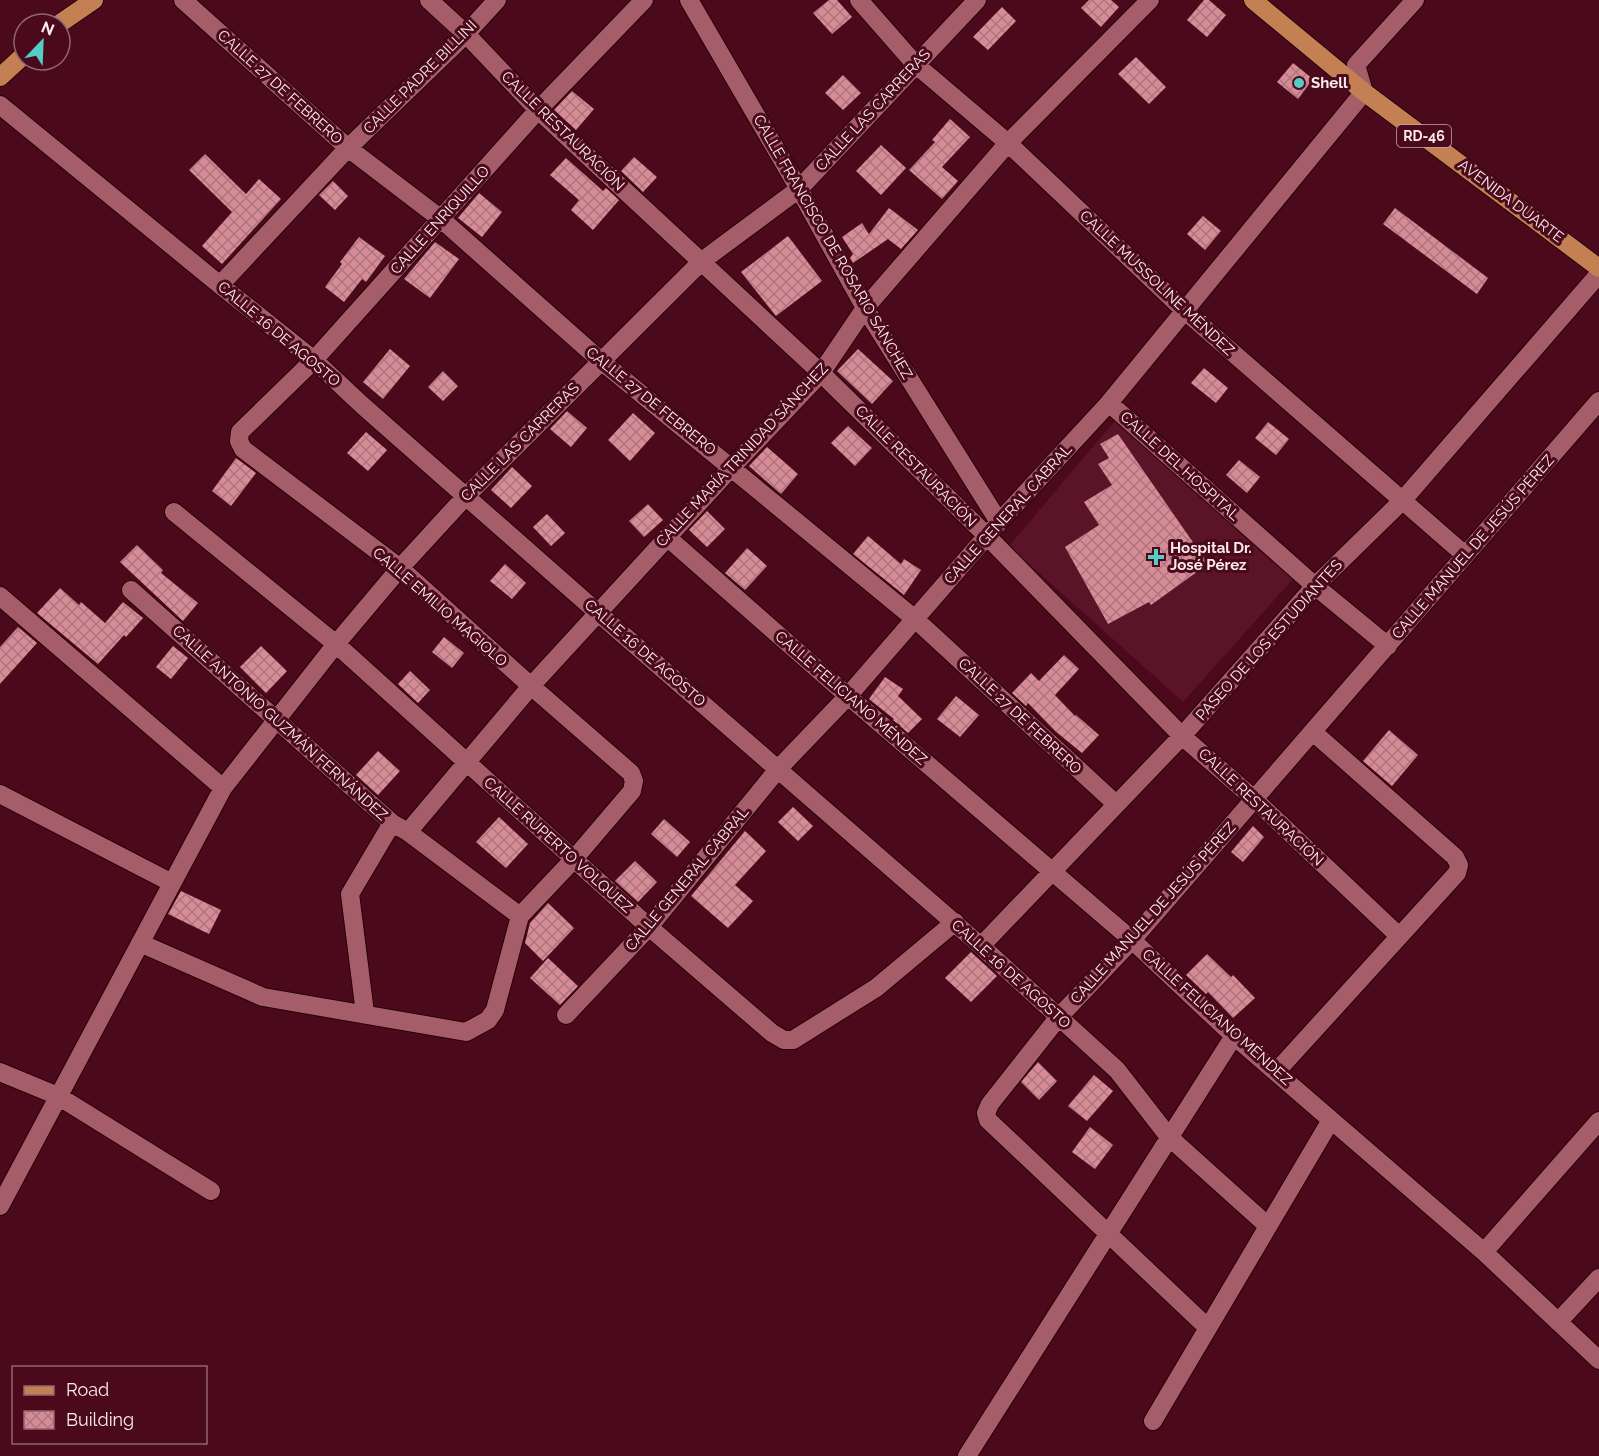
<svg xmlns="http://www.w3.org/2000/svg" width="1599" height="1456" font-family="Raleway,sans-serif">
  <defs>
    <pattern id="building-cross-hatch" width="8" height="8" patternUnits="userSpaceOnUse" patternTransform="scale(1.5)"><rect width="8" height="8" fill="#d68b96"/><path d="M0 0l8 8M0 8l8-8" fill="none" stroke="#ad767e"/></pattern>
  </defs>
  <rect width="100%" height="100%" fill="#4a0a1c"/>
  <!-- built -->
  <path fill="#5a1327" d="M1124 410 1303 568 1183 702 1009 546Z"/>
  <!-- building -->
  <path fill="url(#building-cross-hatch)" d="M829 0H837L852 17 832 34 813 13Z
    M1089 0H1111L1119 7 1101 27 1081 8Z
    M1204 0H1209L1226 15 1207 37 1187 20Z
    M1002 7 1016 21 988 50 973 37Z
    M1136 57 1166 87 1149 104 1118 74Z
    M1293 63 1313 79 1298 99 1277 82Z
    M843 75 861 93 843 110 825 93Z
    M572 91 594 109 576 130 554 110Z
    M950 119 970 137 942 167 958 181 942 199 909 170 935 142 932 140Z
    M881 145 906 168 881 195 856 171Z
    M205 154 246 194 259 179 281 199 222 264 202 246 232 212 189 170Z
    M634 157 657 177 643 192 621 171Z
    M566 158 603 191 606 188 619 200 593 230 571 210 579 200 550 175Z
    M333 181 348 196 335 210 319 195Z
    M479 193 502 212 482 237 458 218Z
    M889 208 918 230 901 249 888 239 853 263 850 258 853 254 842 237 862 223 869 234Z
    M1395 208 1488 278 1477 294 1383 224Z
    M1203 216 1221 231 1205 250 1187 234Z
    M788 236 822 281 776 316 741 272Z
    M359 237 385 256 366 282 362 279 344 302 325 287 342 264 340 262Z
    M435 242 459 259 430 298 404 279Z
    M390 349 410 366 383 399 363 382Z
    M858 349 893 381 872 404 837 371Z
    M1204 368 1228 388 1216 403 1191 383Z
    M443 371 458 386 443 401 428 387Z
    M567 411 587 428 571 447 550 429Z
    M633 413 655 433 630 461 608 440Z
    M1268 422 1289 439 1276 455 1255 438Z
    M848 426 872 448 855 466 831 443Z
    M366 432 387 450 368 471 347 453Z
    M1118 434 1208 564 1151 605 1149 602 1108 624 1065 547 1099 525 1084 502 1112 485 1098 464 1109 458 1100 444Z
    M767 447 798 474 781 494 749 466Z
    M236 458 256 473 231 506 212 491Z
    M1239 460 1260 477 1247 493 1226 475Z
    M512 467 532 486 511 508 491 490Z
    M648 504 663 520 644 537 629 521Z
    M707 511 725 529 707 547 689 530Z
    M547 514 565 533 551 546 533 527Z
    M868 536 901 564 904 559 921 570 904 595 853 554Z
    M137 545 163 570 161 573 198 603 183 621 120 562Z
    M747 548 767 566 745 590 725 573Z
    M505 564 526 583 512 599 490 581Z
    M60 588 79 605 81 602 105 623 123 602 143 618 126 637 124 635 98 664 37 613Z
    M18 627 37 643 0 684V647Z
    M444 637 464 653 452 668 432 652Z
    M173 646 188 658 171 679 156 667Z
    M261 646 287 671 266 693 240 667Z
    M1064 655 1079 669 1055 695 1075 716 1076 715 1099 735 1082 753 1055 731 1028 703 1026 706 1012 693 1031 673 1039 681Z
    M410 671 430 690 418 703 398 684Z
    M885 677 903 689 898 696 922 719 908 733 893 720 894 719 869 699Z
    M956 696 979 715 960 737 937 719Z
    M1389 730 1418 755 1392 786 1363 761Z
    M378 751 400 771 378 795 356 775Z
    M793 807 813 826 798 841 778 822Z
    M499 817 528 844 506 868 476 842Z
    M664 819 690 842 677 857 651 834Z
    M1253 826 1264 837 1243 862 1231 852Z
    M745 831 766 851 735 885 753 901 728 928 691 896Z
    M635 861 657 882 638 902 615 881Z
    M181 891 221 910 209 934 168 914Z
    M548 903 574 928 543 961 525 943 530 923Z
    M971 952 997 976 971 1002 945 978Z
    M1207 954 1231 977 1233 975 1255 998 1233 1018 1208 992 1206 994 1186 975Z
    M548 958 578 986 560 1005 530 978Z
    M1038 1062 1057 1081 1039 1100 1021 1082Z
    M1094 1075 1113 1091 1087 1121 1068 1106Z
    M1090 1127 1113 1145 1095 1169 1072 1152Z"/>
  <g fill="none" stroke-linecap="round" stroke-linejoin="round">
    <defs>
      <path id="minor" d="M183 0 348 148 441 219 601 361 915 619 1116 804
        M429 0 466 34 538 110 821 373 987 536 1182 736 1254 799 1399 936
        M689 0 799 189 865 308 999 522
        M859 0 915 64 1008 143 1185 311 1465 555
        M0 105 220 285 314 360 362 405 597 612 981 946 1117 1070 1169 1137 1268 1226
        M220 285 348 148 466 34 497 0
        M1109 403 1315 586 1388 646
        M174 512 336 644 649 927 772 1033 784 1040H793L876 988 955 922
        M667 537 848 696 1132 940 1234 1036 1484 1252 1599 1360
        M131 590 392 823 408 832 520 916
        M0 596 223 788
        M0 794 172 883
        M408 832 531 686 732 467 821 373 865 308 1008 143 1150 0
        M140 943 263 997 466 1032 488 1020 495 1010 520 916 574 859 632 791 634 781 631 773 531 686 400 568 243 449 239 441 240 432 314 360 538 110 644 0
        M981 946 1182 736 1315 586 1402 501 1599 274
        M365 1013 350 894 392 823
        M566 1015 649 927 779 768 848 696 999 522 1109 403 1364 92 1356 65 1415 0
        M0 1072 58 1096 211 1191
        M1276 1072 1457 873 1459 865 1455 857 1313 732
        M0 1206 223 788 336 644 400 568 466 496 702 261 799 189 977 0
        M1484 1252 1599 1121
        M1558 1322 1599 1278
        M1208 1328 988 1120 986 1113 990 1104 1058 1018 1132 940 1599 401
        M1153 1421 1331 1120
        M967 1456 1234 1036"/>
      <path id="major" d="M1253 0 1364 92 1599 268
        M59 24 94 0
        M0 77 24 55"/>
    </defs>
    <!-- minor casing -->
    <use href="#minor" stroke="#280008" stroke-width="20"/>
    <!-- major casing -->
    <use href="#major" stroke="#280008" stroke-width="20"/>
    <!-- minor -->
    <use href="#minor" stroke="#a55e69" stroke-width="18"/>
    <!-- major -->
    <use href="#major" stroke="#c28053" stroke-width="18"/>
  </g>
  <!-- markers -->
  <g fill="#54cdc7" stroke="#4a0a1c" stroke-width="2">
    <circle cx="1299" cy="83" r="6"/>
    <path d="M1153 548h6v6h6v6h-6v6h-6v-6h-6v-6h6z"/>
  </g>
  <g text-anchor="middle" stroke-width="6" stroke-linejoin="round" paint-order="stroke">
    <!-- shield labels -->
    <rect fill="#4a0a1c" stroke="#c7a8ae" stroke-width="1.5" x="1397" y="125" width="54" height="22" rx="4.5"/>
    <g font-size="14" font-weight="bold" fill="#fcebed">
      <text x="1424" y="141">RD-46</text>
    </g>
    <!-- street labels -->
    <g font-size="15" fill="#fcebed" stroke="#4a0a1c">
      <text transform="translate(420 77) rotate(-45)" y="5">CALLE PADRE BILLINI</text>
      <text transform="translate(280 87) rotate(42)" y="5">CALLE 27 DE FEBRERO</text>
      <text transform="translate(873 110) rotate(-47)" y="5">CALLE LAS CARRERAS</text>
      <text transform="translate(563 131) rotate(44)" y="5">CALLE RESTAURACIÓN</text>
      <text transform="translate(1511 201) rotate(37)" y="5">AVENIDA DUARTE</text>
      <text transform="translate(440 220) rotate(-48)" y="5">CALLE ENRIQUILLO</text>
      <text transform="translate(833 247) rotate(60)" y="5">CALLE FRANCISCO DE ROSARIO SÁNCHEZ</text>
      <text transform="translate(1157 283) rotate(43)" y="5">CALLE MUSSOLINE MÉNDEZ</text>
      <text transform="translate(279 334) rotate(40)" y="5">CALLE 16 DE AGOSTO</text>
      <text transform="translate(651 401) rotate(39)" y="5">CALLE 27 DE FEBRERO</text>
      <text transform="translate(520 442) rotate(-45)" y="5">CALLE LAS CARRERAS</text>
      <text transform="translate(742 455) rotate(-47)" y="5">CALLE MARÍA TRINIDAD SÁNCHEZ</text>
      <text transform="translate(916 466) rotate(45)" y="5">CALLE RESTAURACIÓN</text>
      <text transform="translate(1180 466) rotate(42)" y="5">CALLE DEL HOSPITAL</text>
      <text transform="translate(1008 514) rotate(-48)" y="5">CALLE GENERAL CABRAL</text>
      <text transform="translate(1473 547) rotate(-49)" y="5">CALLE MANUEL DE JESÚS PÉREZ</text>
      <text transform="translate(440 607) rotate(41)" y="5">CALLE EMILIO MAGIOLO</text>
      <text transform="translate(1269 640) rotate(-48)" y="5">PASEO DE LOS ESTUDIANTES</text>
      <text transform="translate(645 653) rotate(41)" y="5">CALLE 16 DE AGOSTO</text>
      <text transform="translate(851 698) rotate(41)" y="5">CALLE FELICIANO MÉNDEZ</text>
      <text transform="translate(1020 716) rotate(43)" y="5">CALLE 27 DE FEBRERO</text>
      <text transform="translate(280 723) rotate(42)" y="5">CALLE ANTONIO GUZMÁN FERNÁNDEZ</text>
      <text transform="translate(1261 807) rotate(43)" y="5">CALLE RESTAURACIÓN</text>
      <text transform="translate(558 845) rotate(42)" y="5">CALLE RUPERTO VOLQUEZ</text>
      <text transform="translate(687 879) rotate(-50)" y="5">CALLE GENERAL CABRAL</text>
      <text transform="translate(1153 913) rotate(-48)" y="5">CALLE MANUEL DE JESÚS PÉREZ</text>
      <text transform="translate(1011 974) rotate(42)" y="5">CALLE 16 DE AGOSTO</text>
      <text transform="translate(1217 1017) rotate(42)" y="5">CALLE FELICIANO MÉNDEZ</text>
    </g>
    <!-- poi labels -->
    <g font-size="15" font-weight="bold" fill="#fcebed" stroke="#4a0a1c" text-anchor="start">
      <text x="1311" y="88">Shell</text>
      <text x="1170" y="553">Hospital Dr.<tspan x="1170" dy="17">José Pérez</tspan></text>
    </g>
  </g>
  <!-- legend -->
  <rect x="12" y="1366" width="195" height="78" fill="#4a0a1c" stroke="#916470" stroke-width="1.5"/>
  <rect x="24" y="1386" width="30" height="9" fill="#c28053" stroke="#916470" stroke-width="1.5"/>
  <text x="66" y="1396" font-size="18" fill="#fcebed">Road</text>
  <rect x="24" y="1411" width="30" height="18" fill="url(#building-cross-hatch)" stroke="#916470" stroke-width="1.5"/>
  <text x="66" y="1426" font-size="18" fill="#fcebed">Building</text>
  <!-- north arrow -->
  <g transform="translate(42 42) rotate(23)"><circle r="28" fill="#4a0a1c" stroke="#916470" stroke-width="1.5"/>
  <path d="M0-4.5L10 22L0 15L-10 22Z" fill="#54cdc7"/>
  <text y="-9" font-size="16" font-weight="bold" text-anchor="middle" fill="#fcebed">N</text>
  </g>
</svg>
